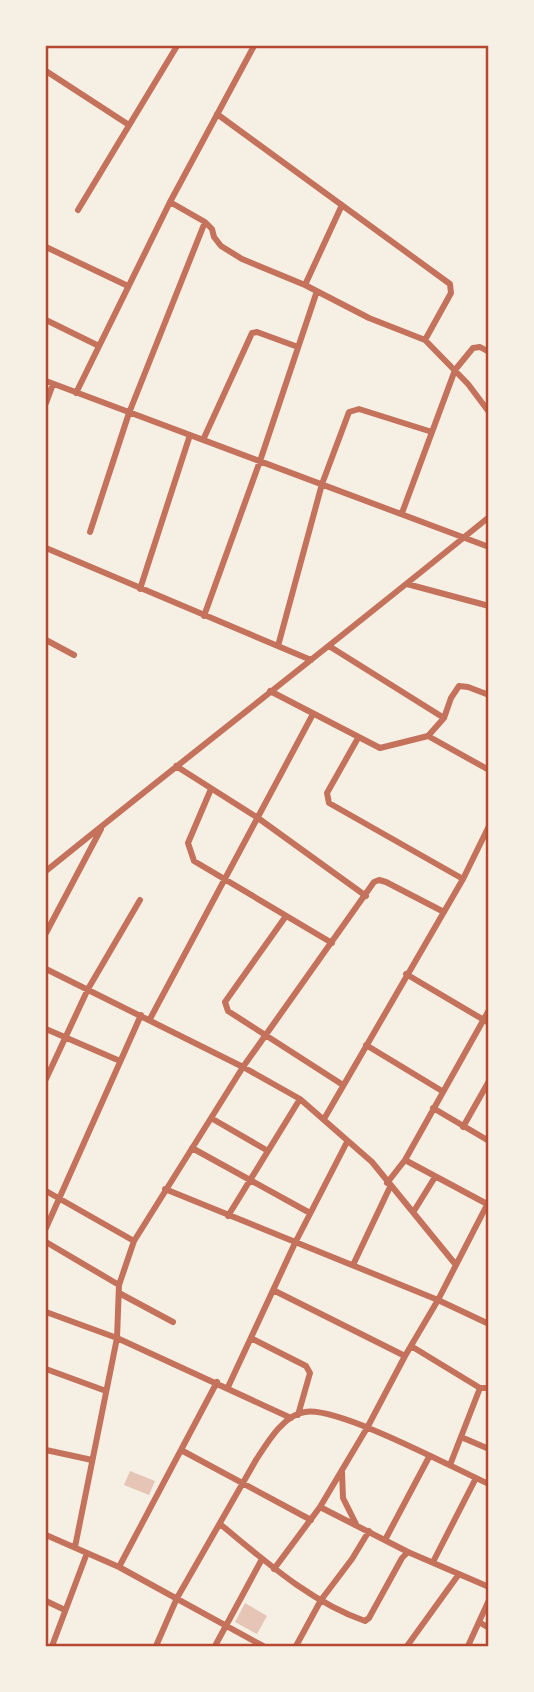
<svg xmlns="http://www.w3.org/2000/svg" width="534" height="1692" font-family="'Varela Round',sans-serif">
  <rect width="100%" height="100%" fill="#f6efe4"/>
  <!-- building -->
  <path fill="#e6c5b7" d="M130 1471 155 1481 149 1495 124 1485Z
    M245 1603 267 1616 257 1634 235 1622Z"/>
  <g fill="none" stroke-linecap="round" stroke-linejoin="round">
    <!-- minor -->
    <path stroke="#c5725c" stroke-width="6" d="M46 71 129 125
      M217 114 450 284 451 293 425 340
      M170 202 205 222 212 229 214 237 221 246 242 259 305 285 369 318 425 340 468 384 489 412
      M78 210 177 46
      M46 247 128 286
      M305 285 342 205
      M46 320 99 346
      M46 381 489 547
      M76 393 170 202 254 46
      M46 403 53 384
      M203 440 252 333 257 332 298 347
      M402 513 455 370 473 348 480 347 489 352
      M90 532 129 413 205 222
      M46 548 311 660
      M407 584 489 606
      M140 589 190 435
      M204 616 260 461 317 291
      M46 640 74 655
      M278 646 322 484 349 412 359 409 432 432
      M329 646 444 718
      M270 691 380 748 428 736 444 718 451 698 459 686 468 687 489 695
      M428 736 489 770
      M358 738 327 793 329 803 463 879
      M176 766 258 818 366 896
      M211 789 188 843 194 861 332 943
      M46 871C193 752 342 637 489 517
      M286 916 225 1002 228 1011 343 1085
      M46 933 101 829
      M46 969 243 1067 300 1099 372 1162 456 1265
      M406 974 489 1023
      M150 1019 313 714
      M46 1029 120 1061
      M366 1045 442 1091
      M46 1079 88 989 140 900
      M433 1108 489 1141
      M211 1118 268 1151
      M324 1119 463 879 489 826
      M463 1127 489 1081
      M192 1148 310 1213
      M405 1160 489 1205
      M387 1183 405 1160 489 1010
      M165 1189 438 1300 489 1324
      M46 1191 134 1241
      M414 1211 435 1177
      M228 1216 300 1099
      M46 1228 141 1015
      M46 1242 119 1285
      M353 1265 390 1187
      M273 1290 405 1356
      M119 1293 173 1322
      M46 1312 117 1338 291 1418
      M251 1338 306 1366 310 1373 298 1415
      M411 1346 480 1388
      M46 1369 106 1391
      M228 1387 295 1243 347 1142
      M461 1437 489 1449
      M46 1450 92 1460
      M181 1450 311 1520
      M450 1465 480 1388H489
      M342 1472 343 1498 356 1524
      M320 1507 408 1552
      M220 1524C264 1560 310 1602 365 1621L369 1618 402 1558 408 1552 489 1587
      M46 1535 119 1567 263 1646
      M385 1540 429 1457
      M75 1547 117 1338 119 1285 134 1241 243 1067 374 882 379 880 386 882 444 912
      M433 1562 476 1478
      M119 1567 217 1382
      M274 1569 320 1507 367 1428 405 1356 438 1300 489 1201
      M46 1601 65 1610
      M479 1622 489 1628
      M52 1646 87 1553
      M156 1646 177 1598 256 1460C267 1443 283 1415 305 1412 338 1406 453 1468 489 1484
      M215 1646 262 1559
      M296 1646 321 1600 352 1559 369 1531
      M407 1646 459 1574
      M468 1646 489 1600"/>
  </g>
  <!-- border -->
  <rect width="534" height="1692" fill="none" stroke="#f6efe4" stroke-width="94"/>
  <rect x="47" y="47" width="440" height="1598" fill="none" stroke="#b5482f" stroke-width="2.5"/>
</svg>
